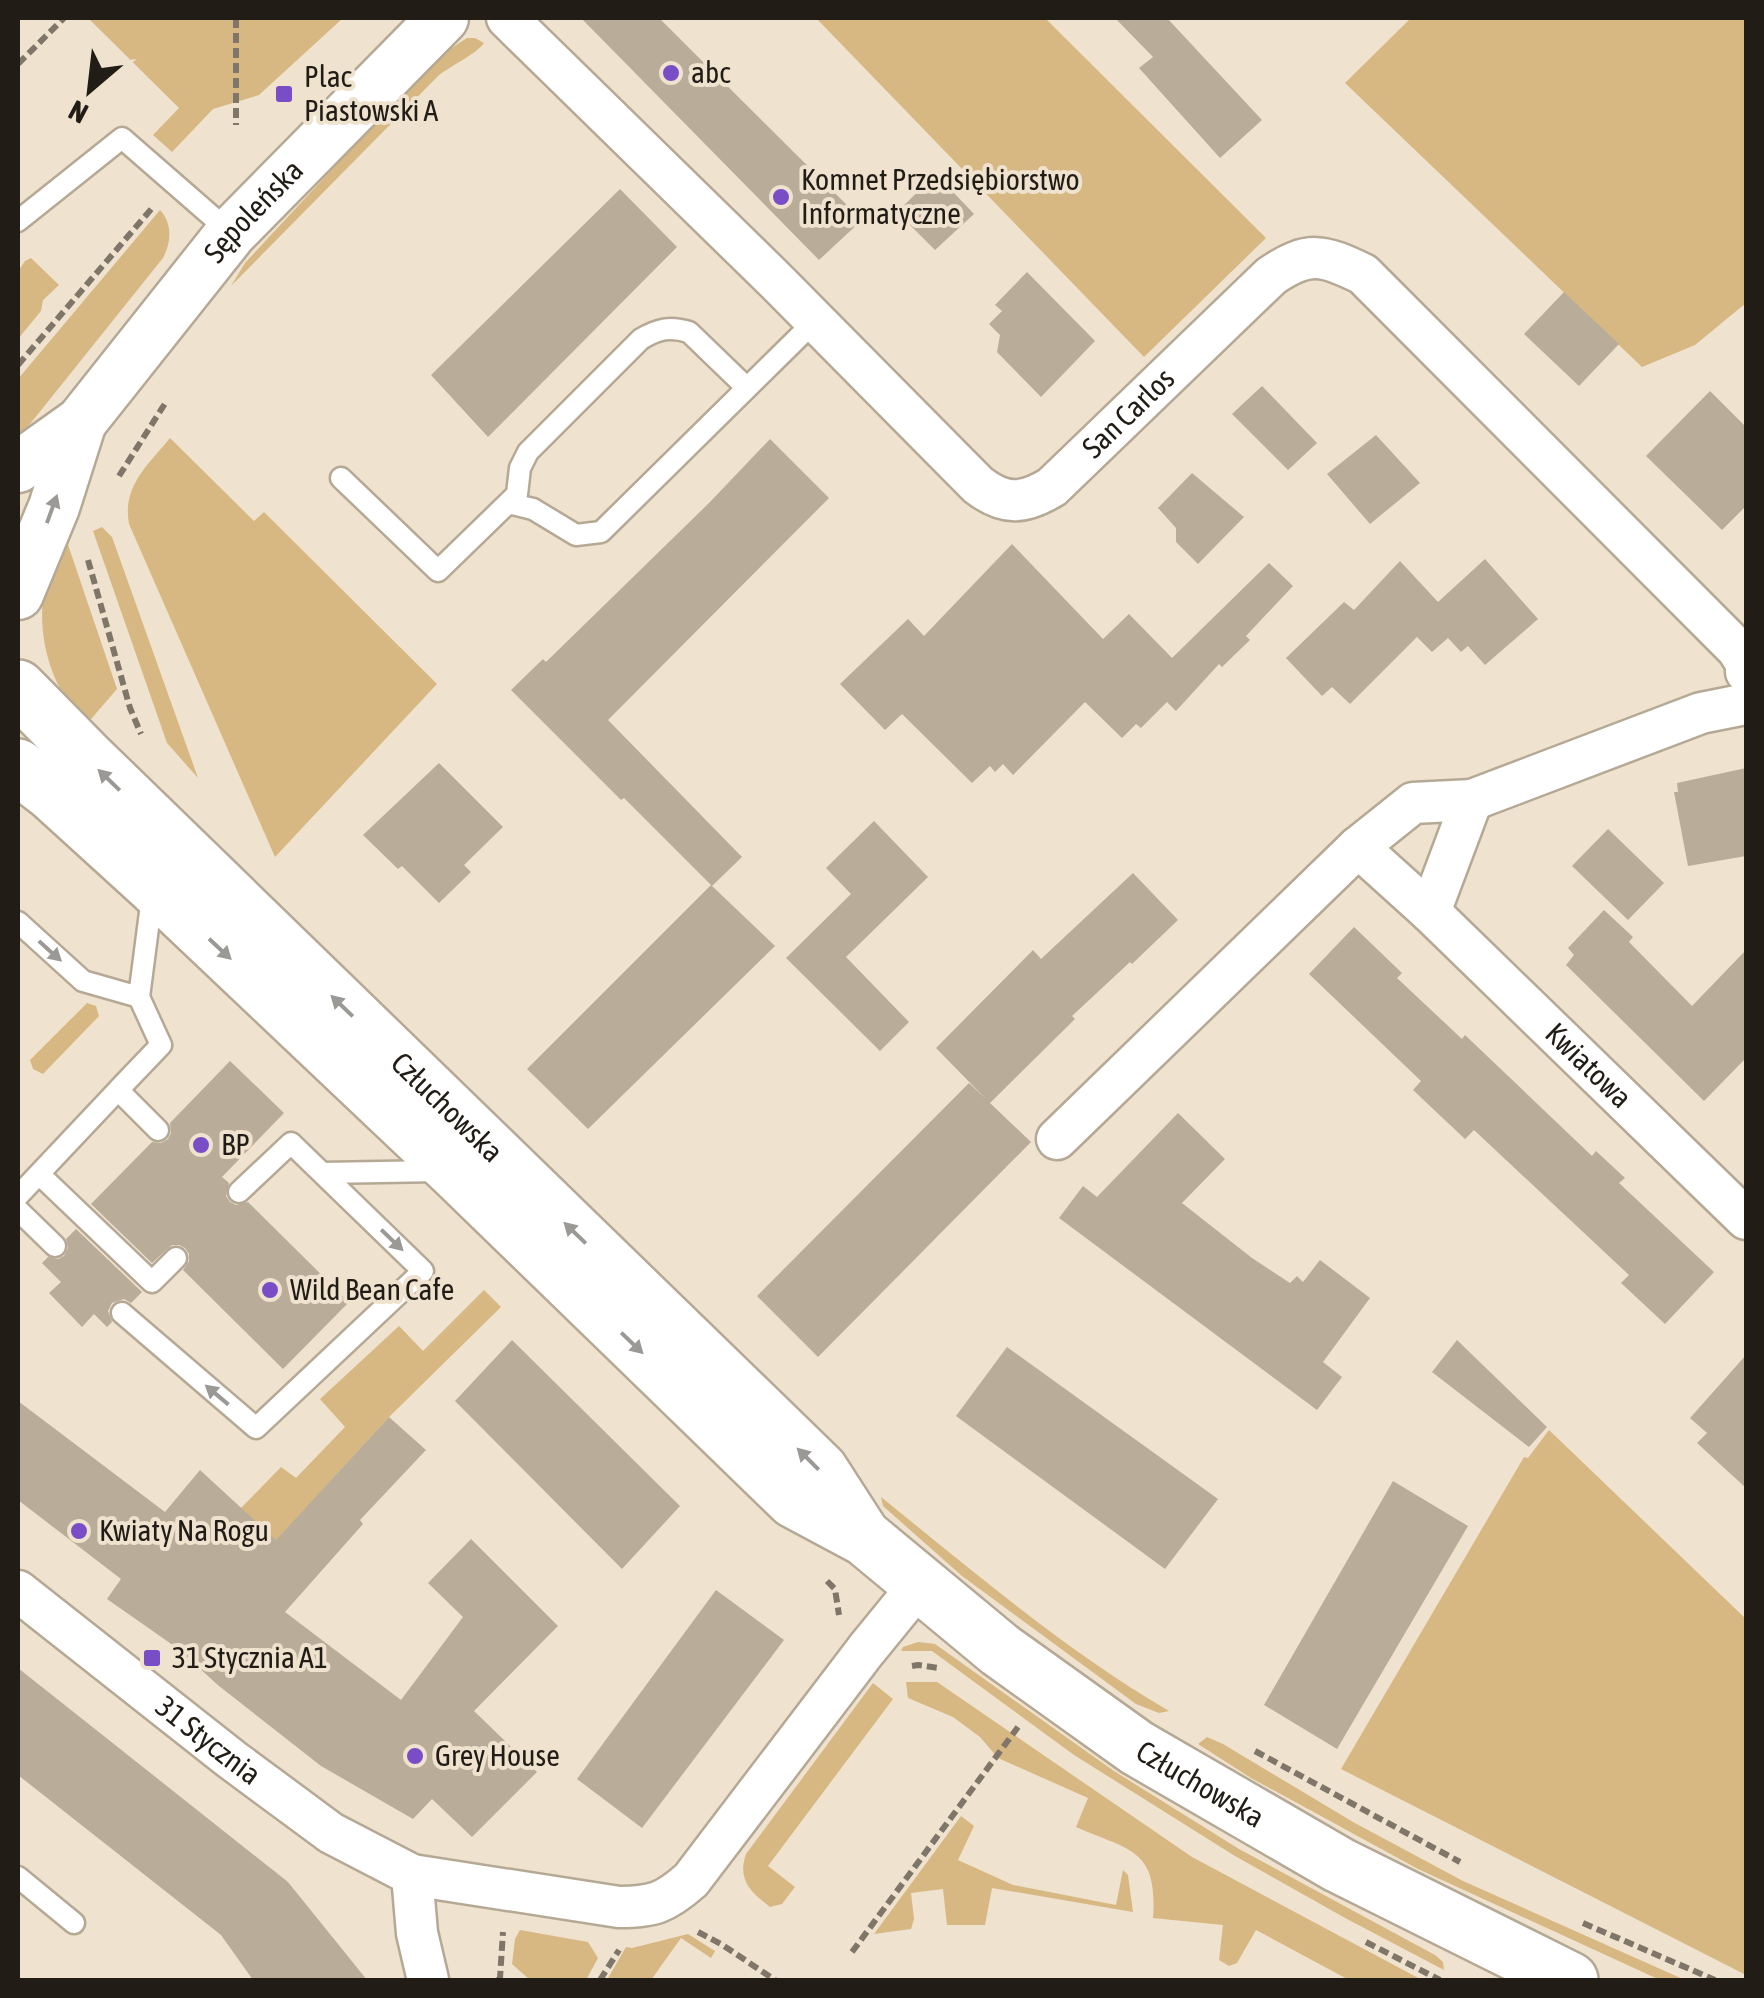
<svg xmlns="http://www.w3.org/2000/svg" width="1764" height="1998" font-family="'Asap Condensed',sans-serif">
  <rect width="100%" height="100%" fill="#efe2ce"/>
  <!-- green -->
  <path fill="#d7b883" d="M88 18H343L259 95 213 109 172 152 153 135 179 108Z
    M816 18H1045L1266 238 1144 357Z
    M1411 18H1746V303L1695 345 1642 367 1345 83Z
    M467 38H475L484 43C476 54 451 66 439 75L231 286 245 263 362 137 450 49Z
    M160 210C173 224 171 243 163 258L18 439V379Z
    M31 258 59 285 43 300 41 311 18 339V271L25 261Z
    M170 438 254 521 264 512 437 684 275 857 129 524C122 486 148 465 170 438Z
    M102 527 112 537 198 778 167 743 93 531Z
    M63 530 117 689 85 726C51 686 35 636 45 584 48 566 57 548 63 530Z
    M87 1003 96 1006 99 1016 43 1074 33 1069 30 1060Z
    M484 1290 501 1307 389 1417 276 1541 241 1508 281 1467 296 1478 345 1427 320 1399 399 1326 423 1351Z
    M1549 1430 1746 1619V1975L1341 1769 1524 1457 1528 1458Z
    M881 1497C974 1572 1066 1651 1169 1711L1159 1713 1136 1704 962 1576 883 1506Z
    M918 1642 935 1644 1114 1771 1239 1849 1435 1955 1443 1962 1444 1970 1347 1919 1235 1856 1074 1755 932 1651H901L903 1647Z
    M906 1682H937L1192 1857 1422 1980H1349L1256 1930 1237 1963 1229 1966 1219 1960 1223 1925 1153 1918C1158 1849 1131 1851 1076 1827L1088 1798 998 1758 980 1737 953 1717 908 1698Z
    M873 1683 893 1699 768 1866 795 1887 782 1904 770 1907C751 1892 737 1880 746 1854Z
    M1207 1737 1223 1744 1353 1822 1463 1881 1685 1980H1660L1418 1869 1251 1778 1198 1744Z
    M961 1816 974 1826 958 1860 1013 1885 1116 1905 1123 1870 1128 1875 1133 1912 992 1888 985 1925H947L943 1889 911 1893 914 1919 911 1929 874 1934Z
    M520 1930 588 1942 598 1958 586 1980H530L512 1964 515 1939Z
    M688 1934 715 1951 711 1958 681 1938 651 1980H607L626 1947 632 1948Z"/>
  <!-- building -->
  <path fill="#b9ad9a" d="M581 18H659L862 220 819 260Z
    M1115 18H1167L1262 120 1220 158 1139 68 1153 57Z
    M936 174 974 214 935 250 897 212Z
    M620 189 677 247 488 437 431 375Z
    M1027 272 1095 341 1041 397 997 352 1000 335 989 324 1002 311 995 305Z
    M1564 292 1619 344 1579 386 1524 334Z
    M1262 386 1317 443 1288 470 1232 414Z
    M1710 391 1746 427V506L1722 530 1646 456Z
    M1376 435 1420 483 1370 524 1327 474Z
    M770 439 829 498 608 720 742 857 712 886 624 798 621 800 511 690 543 659 546 662 710 502Z
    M1192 473 1244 517 1198 564 1176 542V528L1158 508Z
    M1012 544 1103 639 1129 614 1172 658 1269 563 1293 586 1246 636 1250 640 1222 667 1219 664 1176 711 1167 702 1141 728 1136 724 1122 738 1085 702 1013 775 1003 764 995 772 990 766 972 783 902 714 885 730 840 684 908 619 924 636Z
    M1485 559 1538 619 1485 665 1468 646 1461 652 1448 638 1432 652 1417 637 1350 704 1332 687 1322 696 1286 658 1344 602 1354 610 1400 561 1438 602Z
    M439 763 503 827 464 865 471 872 439 903 402 866 398 869 363 835Z
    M1746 768V856L1688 866 1674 792H1678L1677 783Z
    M874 821 928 877 846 957 909 1022 880 1051 786 958 851 894 826 868Z
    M1608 829 1664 883 1628 920 1572 866Z
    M1133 873 1178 920 1132 964 1130 962 1072 1016 1075 1019 990 1103 1031 1142 818 1357 757 1296 969 1083 986 1099 936 1048 1033 950 1041 959Z
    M711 885 775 946 588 1129 527 1069Z
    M1604 910 1633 937 1629 942 1692 1006 1746 950V1058L1704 1101 1566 965 1574 955 1568 948Z
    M1354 927 1402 973 1397 978 1462 1039 1465 1035 1592 1156 1596 1151 1625 1178 1619 1183 1714 1272 1665 1324 1621 1283 1629 1275 1474 1130 1465 1139 1413 1090 1421 1081 1309 974Z
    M230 1061 284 1113 222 1177 229 1183 226 1196 230 1202 236 1205 248 1202 349 1302 283 1369 183 1270 189 1261V1254L185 1248 179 1245H172L152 1263 91 1204 152 1142 161 1143 168 1139 171 1133 170 1123Z
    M1178 1113 1225 1159 1182 1203 1252 1258 1290 1283 1297 1276 1303 1282 1320 1260 1370 1298 1323 1362 1342 1377 1317 1410 1059 1218 1083 1186 1097 1197Z
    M76 1229 142 1292 131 1303 124 1299 112 1303 108 1311 112 1322 107 1327 94 1314 82 1327 49 1293 61 1282 42 1263 48 1257 58 1259 64 1256 68 1248 66 1239Z
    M512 1340 680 1506 622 1569 455 1401Z
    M1457 1340 1547 1427 1529 1447 1432 1372Z
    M1007 1347 1218 1499 1165 1569 956 1416Z
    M1746 1355V1488L1697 1443 1707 1433 1690 1418Z
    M18 1401 165 1512 200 1470 276 1540 389 1417 426 1450 360 1520 363 1524 285 1612 401 1700 463 1617 428 1583 471 1539 558 1626 474 1711 537 1772 472 1837 432 1799 413 1819 321 1766 219 1686 177 1648 107 1599 121 1579 18 1500Z
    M1393 1481 1468 1526 1337 1749 1264 1705Z
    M716 1590 784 1640 642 1828 577 1779Z
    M18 1668 288 1882 367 1980H253L221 1935 18 1775Z"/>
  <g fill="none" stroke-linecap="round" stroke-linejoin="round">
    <defs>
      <path id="service" d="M18 221 122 138 231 233
        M341 478 438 571 508 503 533 509 576 535 601 532 815 321
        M508 503 517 494 520 468 528 452 641 339C658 329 670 326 689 332L747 388
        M152 897 139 997 161 1045 118 1090 158 1130
        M18 922 83 981 139 997
        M322 1173 440 1171
        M39 1174 152 1282 176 1258
        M18 1196 118 1090
        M18 1210 55 1246
        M122 1313 256 1428 423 1271 291 1143 239 1192
        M18 1877 74 1923"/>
      <g id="minor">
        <path id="s1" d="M507 18 777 282 978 485C1005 506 1024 504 1052 487L1271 276C1309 250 1323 255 1363 274L1737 649 1746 663V672"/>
        <path id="s2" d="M1746 704 1701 713 1472 800 1413 803 1358 847 1430 912 1746 1219"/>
        <path d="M1430 912 1472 800"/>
        <path d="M1057 1139 1358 847"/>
        <path id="s3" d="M18 1591 231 1759 331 1833 412 1875 417 1933 428 1980"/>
        <path d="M412 1875 619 1907C653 1907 665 1903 691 1880L866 1650 919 1585"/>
      </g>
      <g id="tertiary">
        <path id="s4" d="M18 467 81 422 231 233 443 18"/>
        <path d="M18 594 54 507 81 422"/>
      </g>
      <g id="secondary">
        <path id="s5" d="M18 688 87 758 820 1470 860 1532"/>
        <path id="s6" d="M18 767 52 793 153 885 455 1171 794 1500 865 1538 1000 1650 1137 1748 1339 1865 1570 1980"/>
      </g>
    </defs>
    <!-- service casing -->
    <use href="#service" stroke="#b5a995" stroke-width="25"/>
    <!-- minor casing -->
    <use href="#minor" stroke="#b5a995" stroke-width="45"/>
    <!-- tertiary casing -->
    <use href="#tertiary" stroke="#b5a995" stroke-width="55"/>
    <!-- secondary casing -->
    <use href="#secondary" stroke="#b5a995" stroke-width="60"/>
    <!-- path -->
    <path stroke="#7f7669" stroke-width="6" stroke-dasharray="10 5" stroke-linecap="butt" d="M236 18V125
      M18 64 64 18
      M18 365 153 207
      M119 476 166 402
      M88 560 130 708 141 734
      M827 1581 835 1589 839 1615
      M912 1666 918 1665 939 1668
      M1255 1751 1460 1862
      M1583 1923 1715 1980
      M698 1932 721 1944 775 1980
      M1366 1942 1440 1980
      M852 1952 1018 1727
      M498 1980 500 1978 503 1932
      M600 1980 619 1950"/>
    <!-- service -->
    <use href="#service" stroke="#fff" stroke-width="20"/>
    <!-- minor -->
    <use href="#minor" stroke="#fff" stroke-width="40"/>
    <!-- tertiary -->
    <use href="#tertiary" stroke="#fff" stroke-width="50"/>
    <!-- secondary -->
    <use href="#secondary" stroke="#fff" stroke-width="55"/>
  </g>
  <!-- one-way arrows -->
  <defs><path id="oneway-solid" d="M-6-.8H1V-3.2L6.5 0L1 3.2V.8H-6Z" transform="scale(2.5)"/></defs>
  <g fill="#9b9996">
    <use href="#oneway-solid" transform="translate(52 509) rotate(-70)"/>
    <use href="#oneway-solid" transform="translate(109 780) rotate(-136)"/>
    <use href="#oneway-solid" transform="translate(220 949) rotate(43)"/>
    <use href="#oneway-solid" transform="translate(50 951) rotate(42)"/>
    <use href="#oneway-solid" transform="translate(342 1006) rotate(-136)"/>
    <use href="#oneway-solid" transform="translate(575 1233) rotate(-136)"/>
    <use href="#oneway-solid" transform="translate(392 1240) rotate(44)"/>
    <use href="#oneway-solid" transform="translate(632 1343) rotate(44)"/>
    <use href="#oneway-solid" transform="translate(217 1395) rotate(-140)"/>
    <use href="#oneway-solid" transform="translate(808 1459) rotate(-135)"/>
  </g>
  <!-- markers -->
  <g fill="#784dc6" stroke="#efe2ce" stroke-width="4">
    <circle cx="671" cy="73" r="10"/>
    <rect x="274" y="84" width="20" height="20" rx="5"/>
    <circle cx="781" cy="197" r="10"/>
    <circle cx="201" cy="1145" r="10"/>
    <circle cx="270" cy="1290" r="10"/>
    <circle cx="79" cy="1531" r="10"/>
    <rect x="142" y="1648" width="20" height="20" rx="5"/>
    <circle cx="415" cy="1756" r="10"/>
  </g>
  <g text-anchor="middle" stroke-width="8" stroke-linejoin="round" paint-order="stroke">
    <!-- poi labels -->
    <g font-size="30" fill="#211c15" stroke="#efe2ce" text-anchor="start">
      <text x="691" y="83">abc</text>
      <text x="304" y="87">Plac<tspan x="304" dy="34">Piastowski A</tspan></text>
      <text x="801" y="190">Komnet Przedsiębiorstwo<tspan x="801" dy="34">Informatyczne</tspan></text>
      <text x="221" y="1155">BP</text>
      <text x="290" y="1300">Wild Bean Cafe</text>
      <text x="99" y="1541">Kwiaty Na Rogu</text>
      <text x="172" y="1668">31 Stycznia A1</text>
      <text x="435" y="1766">Grey House</text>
    </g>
    <!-- street labels -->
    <g font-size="30" fill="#211c15" stroke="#efe2ce">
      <text dy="10" stroke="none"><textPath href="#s4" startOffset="350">Sępoleńska</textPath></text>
      <text dy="10" stroke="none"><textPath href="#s1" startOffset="850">San Carlos</textPath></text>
      <text dy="10" stroke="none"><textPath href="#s2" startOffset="738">Kwiatowa</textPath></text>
      <text dy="10" stroke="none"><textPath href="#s5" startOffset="600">Człuchowska</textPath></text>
      <text dy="10" stroke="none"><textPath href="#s3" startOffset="242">31 Stycznia</textPath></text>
      <text dy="10" stroke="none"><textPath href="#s6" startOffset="1565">Człuchowska</textPath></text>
    </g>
  </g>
  <!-- border -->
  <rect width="1764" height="1998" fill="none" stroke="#211c15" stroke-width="40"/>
  <!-- north arrow -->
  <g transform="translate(90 90) rotate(208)" stroke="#efe2ce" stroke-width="8" paint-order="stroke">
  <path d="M0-8L18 38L0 25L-18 38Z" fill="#211c15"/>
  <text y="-15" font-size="28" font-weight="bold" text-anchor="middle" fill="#211c15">N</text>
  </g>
</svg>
